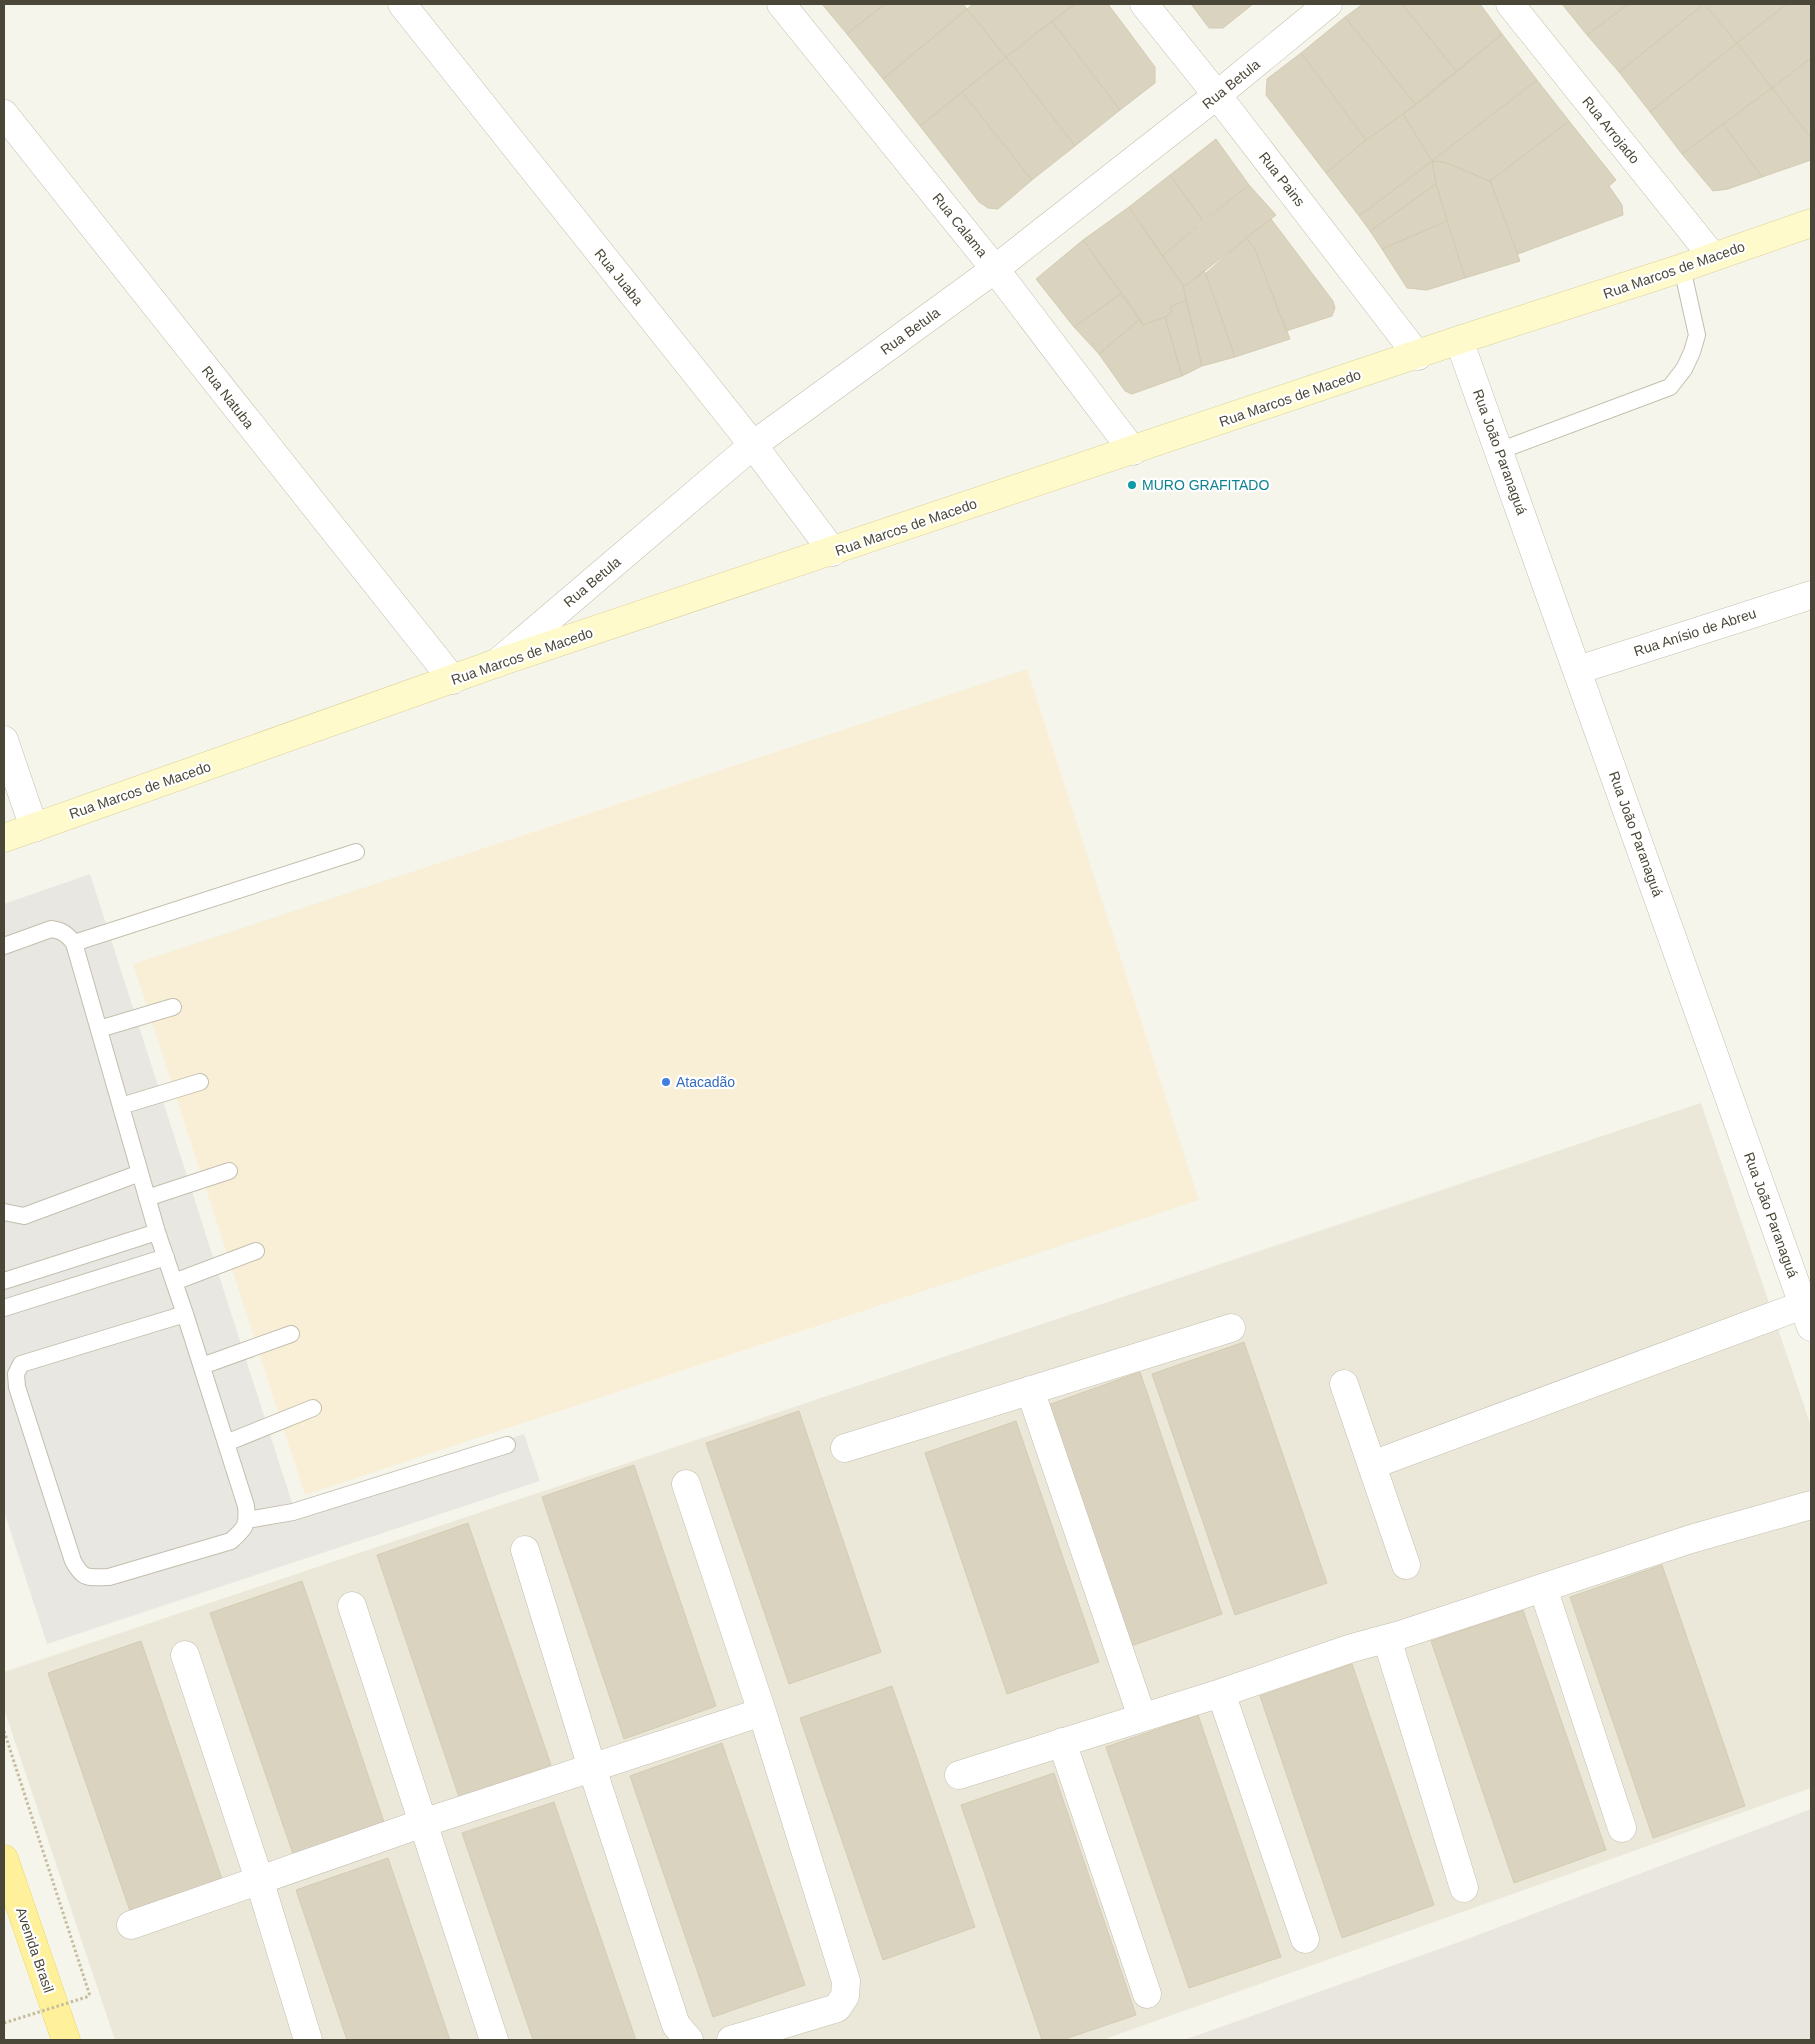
<svg xmlns="http://www.w3.org/2000/svg" width="1815" height="2044" font-family="Helvetica,sans-serif">
  <rect width="100%" height="100%" fill="#f6f5eb"/>
  <!-- residential -->
  <path fill="#ebe8d9" d="M1701 1103 1811 1426V1788L1102 2040H115L4 1709V1672Z"/>
  <!-- commercial -->
  <path fill="#f8efd6" d="M1027 669 1199 1200 305 1495 133 964Z"/>
  <!-- industrial -->
  <path fill="#e9e6df" d="M1811 1809V2040H1184L1459 1942Z"/>
  <!-- parking -->
  <path fill="#e8e7e2" d="M90 874 294 1509 524 1434 540 1481 47 1644 4 1511V904Z"/>
  <!-- building -->
  <path fill="#d9d3c0" stroke="#d4ccb2" d="M822 4H885L847 34Z
    M885 4H963L967 9 883 79 847 34Z
    M973 4H1075L1006 57 967 9Z
    M1075 4H1108L1155 67V83L1120 110 1052 21Z
    M1191 4H1253L1223 28H1209Z
    M1363 4H1402L1457 72 1416 105 1345 17Z
    M1402 4H1480L1502 34 1457 72Z
    M1562 4H1628L1587 35Z
    M1628 4H1704L1619 72 1587 35Z
    M1704 4 1737 43 1650 112 1619 72Z
    M1705 4H1787L1737 43Z
    M1787 4H1811V58L1772 88 1737 43Z
    M967 9 1006 57 920 126 883 79Z
    M1345 17 1416 105 1366 140 1301 53Z
    M1052 21 1120 110 1075 146 1006 57Z
    M1502 34 1537 80 1432 161 1403 114Z
    M1737 43 1772 88 1682 154 1650 112Z
    M1301 53 1366 140 1326 173 1266 95 1267 79Z
    M1006 57 1075 146 1032 180 962 92Z
    M1811 58V138L1772 88Z
    M1537 80 1569 121 1490 181 1444 162 1432 161Z
    M1772 88 1811 138V160L1762 177 1723 124Z
    M962 92 1032 180 998 209 988 208 979 202 920 126Z
    M1403 114 1432 161 1359 216 1326 173 1366 140Z
    M1569 121 1616 180 1609 186 1622 205 1623 215 1518 254 1490 181Z
    M1723 124 1762 177 1728 189 1713 191 1682 154Z
    M1216 139 1249 185 1203 221 1170 175Z
    M1432 161 1436 184 1370 231 1359 216Z
    M1432 161 1444 162 1490 181 1520 261 1465 278 1436 184Z
    M1170 175 1203 221 1162 256 1129 207Z
    M1436 184 1447 221 1382 249 1370 231Z
    M1249 185 1276 215 1187 285H1183L1162 256Z
    M1129 207 1183 285 1186 300 1170 307 1172 312 1165 317 1143 325 1083 240Z
    M1271 219 1333 301 1335 308 1332 316 1286 331 1254 247 1246 238Z
    M1447 221 1465 278 1427 290 1407 288 1382 249Z
    M1246 238 1254 247 1290 339 1235 357 1206 273Z
    M1083 240 1122 293 1074 327 1036 279Z
    M1204 270 1235 357 1202 366 1183 285H1187Z
    M1122 293 1140 319 1099 354 1074 327Z
    M1186 300 1202 366 1182 376 1165 317 1172 312 1170 307Z
    M1165 317 1182 376 1132 394 1125 391 1099 354 1140 319 1143 325Z
    M1244 1342 1327 1583 1235 1615 1152 1374Z
    M1140 1372 1222 1614 1131 1646 1048 1405Z
    M799 1411 881 1652 789 1684 706 1443Z
    M1016 1421 1099 1662 1007 1694 925 1453Z
    M634 1465 716 1706 624 1739 542 1497Z
    M468 1523 551 1765 459 1797 377 1555Z
    M1662 1565 1745 1806 1653 1838 1570 1597Z
    M302 1581 384 1822 293 1854 210 1613Z
    M1523 1610 1606 1850 1514 1883 1431 1641Z
    M141 1641 223 1882 131 1914 48 1673Z
    M1352 1664 1434 1905 1342 1938 1260 1696Z
    M892 1686 975 1927 883 1960 800 1718Z
    M1198 1715 1281 1957 1189 1988 1106 1747Z
    M722 1743 805 1985 713 2017 630 1776Z
    M1054 1773 1136 2015 1062 2040H1042L961 1805Z
    M554 1802 636 2040H533L462 1833Z
    M388 1858 450 2040H347L296 1890Z"/>
  <g fill="none" stroke-linecap="round" stroke-linejoin="round">
    <defs>
      <path id="service" d="M1499 451 1670 387 1684 369 1692 352 1697 335 1682 268
        M74 943 356 852
        M4 946 51 929C61 930 67 934 74 943L157 1232 185 1314 246 1506C248 1526 245 1528 231 1541L109 1577C88 1577 84 1581 73 1561L17 1387 16 1374 21 1364 185 1314
        M99 1029 173 1007
        M121 1106 200 1082
        M147 1198 229 1171
        M4 1212 24 1216 140 1173
        M4 1281 157 1232
        M174 1282 256 1251
        M4 1308 166 1257
        M202 1366 291 1334
        M226 1443 313 1408
        M247 1520 293 1512 507 1445"/>
      <path id="minor" d="M402 4 753 445 833 552
        M781 4 995 269 1133 451
        M1144 4 1217 95 1418 356
        M1510 4 1713 257
        M4 114 453 680
        M1459 340 1811 1327
        M497 663 753 445 995 269 1217 95 1328 4
        M1578 670 1811 595
        M4 740 34 828
        M1344 1384 1406 1565
        M1030 1390 1142 1717
        M845 1448 1231 1328
        M1372 1465 1803 1305
        M686 1484 762 1712 846 1981 845 1996 837 2008 731 2040
        M525 1550 592 1768 676 2025 689 2040
        M1543 1588 1622 1828
        M352 1606 494 2040
        M1387 1639 1464 1888
        M185 1655 259 1879 308 2040
        M1221 1693 1305 1939
        M1062 1742 1147 1994
        M959 1775 1221 1693 1352 1648 1400 1635 1691 1539 1811 1505
        M131 1925 423 1823 762 1712"/>
      <path id="secondary" d="M4 838 497 663 1459 340 1682 268 1811 223"/>
      <path id="primary" d="M4 1859 66 2040"/>
    </defs>
    <!-- service casing -->
    <use href="#service" stroke="#c3bead" stroke-width="18"/>
    <!-- minor casing -->
    <use href="#minor" stroke="#c3bead" stroke-width="29"/>
    <!-- secondary casing -->
    <use href="#secondary" stroke="#d9d199" stroke-width="29"/>
    <!-- primary casing -->
    <use href="#primary" stroke="#ecd764" stroke-width="29"/>
    <!-- path -->
    <path stroke="#c5bd9d" stroke-width="3" stroke-dasharray="2.5 2.5" stroke-linecap="butt" d="M4 1731 90 1996"/>
    <!-- service -->
    <use href="#service" stroke="#fff" stroke-width="16"/>
    <!-- minor -->
    <use href="#minor" stroke="#fff" stroke-width="28"/>
    <!-- secondary -->
    <use href="#secondary" stroke="#fffacc" stroke-width="28"/>
    <!-- primary -->
    <use href="#primary" stroke="#fff19b" stroke-width="28"/>
    <!-- path-bridge -->
    <path stroke="#c5bd9d" stroke-width="3" stroke-dasharray="2.5 2.5" stroke-linecap="butt" d="M4 2023 90 1996"/>
  </g>
  <!-- markers -->
  <circle fill="#0f9aa8" stroke="#fff" stroke-width="2" cx="1132" cy="485" r="5"/>
  <circle fill="#3f7fe0" stroke="#fff" stroke-width="2" cx="666" cy="1082" r="5"/>
  <g text-anchor="middle" stroke-width="4.5" stroke-linejoin="round" paint-order="stroke">
    <!-- street labels -->
    <g font-size="14" fill="#4b4738" stroke="#fff">
      <text transform="translate(1231 84) rotate(-39)" y="5">Rua Betula</text>
      <text transform="translate(1611 130) rotate(51)" y="5">Rua Arrojado</text>
      <text transform="translate(1282 179) rotate(52)" y="5">Rua Pains</text>
      <text transform="translate(960 225) rotate(51)" y="5">Rua Calama</text>
      <text transform="translate(1674 270) rotate(-19)" y="5">Rua Marcos de Macedo</text>
      <text transform="translate(619 277) rotate(51)" y="5">Rua Juaba</text>
      <text transform="translate(910 331) rotate(-36)" y="5">Rua Betula</text>
      <text transform="translate(228 397) rotate(52)" y="5">Rua Natuba</text>
      <text transform="translate(1290 398) rotate(-19)" y="5">Rua Marcos de Macedo</text>
      <text transform="translate(1500 452) rotate(70)" y="5">Rua João Paranaguá</text>
      <text transform="translate(906 527) rotate(-19)" y="5">Rua Marcos de Macedo</text>
      <text transform="translate(592 582) rotate(-40)" y="5">Rua Betula</text>
      <text transform="translate(1695 632) rotate(-18)" y="5">Rua Anísio de Abreu</text>
      <text transform="translate(522 656) rotate(-19)" y="5">Rua Marcos de Macedo</text>
      <text transform="translate(140 790) rotate(-19)" y="5">Rua Marcos de Macedo</text>
      <text transform="translate(1636 834) rotate(70)" y="5">Rua João Paranaguá</text>
      <text transform="translate(1771 1215) rotate(70)" y="5">Rua João Paranaguá</text>
      <text transform="translate(35 1950) rotate(71)" y="5">Avenida Brasil</text>
    </g>
    <!-- culture labels -->
    <g font-size="14" fill="#0d838f" stroke="#fff" text-anchor="start">
      <text x="1142" y="490">MURO GRAFITADO</text>
    </g>
    <!-- shop labels -->
    <g font-size="14" fill="#366cbe" stroke="#fff" text-anchor="start">
      <text x="676" y="1087">Atacadão</text>
    </g>
  </g>
  <!-- border -->
  <rect width="1815" height="2044" fill="none" stroke="#4b4738" stroke-width="10"/>
</svg>
